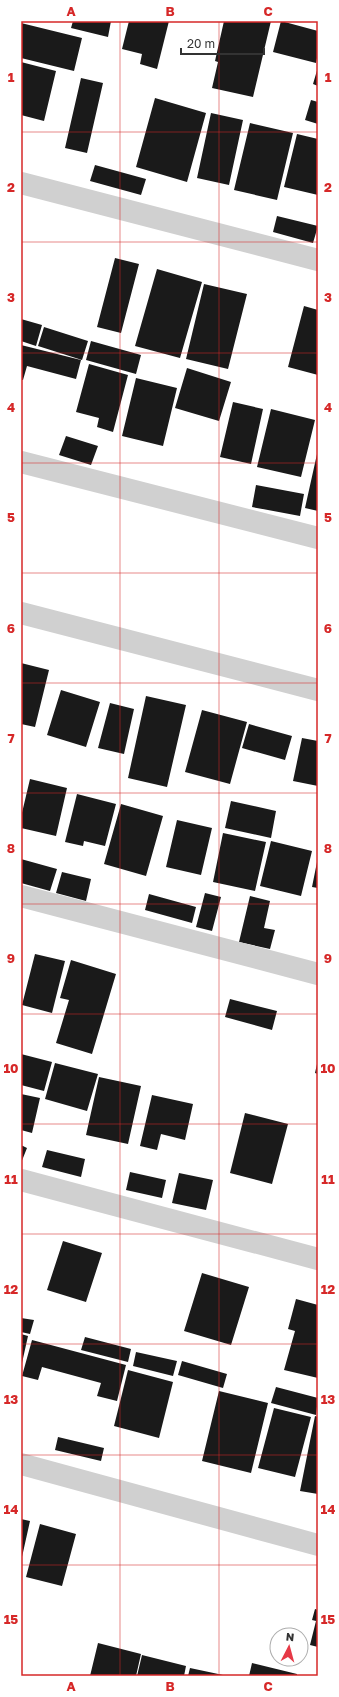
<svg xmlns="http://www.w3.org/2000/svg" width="339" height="1697" font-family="'Golos Text',sans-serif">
  <rect width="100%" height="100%" fill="#fff"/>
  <!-- building -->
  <path fill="#1a1a1a" d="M73 21H111L108 37 71 28Z
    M129 21H169L157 69 140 64 142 54 122 49Z
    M224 21H271L253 97 212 88 218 62 215 61Z
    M281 21 318 31V53L316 63 273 52Z
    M21 23 82 38 74 71 21 58Z
    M21 62 56 71 44 121 21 115Z
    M318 67V86L313 84Z
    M81 78 103 83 87 153 65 148Z
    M155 98 206 113 187 182 136 167Z
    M311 100 318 102V124L305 120Z
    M211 113 243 120 229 185 197 178Z
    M250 123 293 133 277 200 234 190Z
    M297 134 318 139V195L284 187Z
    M95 165 146 179 141 195 90 181Z
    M277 216 318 226 313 243 273 232Z
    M115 258 139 264 121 333 97 327Z
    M157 269 202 282 180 358 135 346Z
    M204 284 247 294 228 369 186 359Z
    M304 306 318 310V375L288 367Z
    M21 319 42 325 36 346 21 341Z
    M44 327 88 341 82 360 38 346Z
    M91 341 141 355 136 374 86 360Z
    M21 345 81 360 76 379 27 366 23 380H21Z
    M89 364 128 375 113 432 97 427 99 418 76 412Z
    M187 368 231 382 219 421 175 408Z
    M136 378 177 388 163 446 122 436Z
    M233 402 263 409 251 464 220 457Z
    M271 409 315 420 301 477 257 467Z
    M66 436 98 446 91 465 59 455Z
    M317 454H318V511L305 508Z
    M256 485 304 494 300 516 252 507Z
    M21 663 49 670 35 727 21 724Z
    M61 690 100 702 86 747 47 735Z
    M146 696 186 705 167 787 128 778Z
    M110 703 134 709 124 754 98 748Z
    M202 710 247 722 230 784 185 772Z
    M249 724 292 736 285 760 242 748Z
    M302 738 318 741V786L293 781Z
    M30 779 67 788 56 836 21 828V817Z
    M77 794 116 804 105 846 84 841 83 846 65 842Z
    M231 801 276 811 271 838 225 828Z
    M121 804 163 816 146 876 104 864Z
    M177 820 212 828 201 875 166 867Z
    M223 833 266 842 255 891 213 882Z
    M271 841 312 851 301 896 260 886Z
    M21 859 57 869 50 891 21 883Z
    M317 862 318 863V888L312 887Z
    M62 872 91 879 86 901 56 893Z
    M205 893 221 897 212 931 196 927Z
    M149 894 196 907 192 923 145 910Z
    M250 896 270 901 264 928 275 930 270 949 239 942Z
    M35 954 65 961 52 1013 22 1005Z
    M71 960 116 974 92 1054 56 1043 69 1000 60 998Z
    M230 999 277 1011 272 1030 225 1017Z
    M21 1054 52 1062 44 1091 21 1085Z
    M55 1063 98 1074 87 1111 45 1099Z
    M317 1064H318V1074L315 1073Z
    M99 1077 141 1086 128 1144 86 1135Z
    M21 1094 40 1098 32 1133 21 1130Z
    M152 1095 193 1104 185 1140 161 1134 157 1150 140 1146Z
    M245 1113 288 1124 272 1184 230 1173Z
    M21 1145 27 1148 21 1163Z
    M47 1150 85 1159 81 1177 42 1167Z
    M130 1172 166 1180 162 1198 126 1190Z
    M179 1173 213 1180 206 1210 172 1203Z
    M63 1241 102 1253 86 1302 47 1290Z
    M202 1273 249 1287 231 1345 184 1331Z
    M296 1299 318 1305V1378L284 1370 295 1331 288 1329Z
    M21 1318 34 1320 30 1334 21 1332Z
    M21 1334 28 1336 22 1363H21Z
    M85 1337 131 1349 128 1362 81 1350Z
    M32 1340 126 1365 117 1401 97 1396 101 1383 42 1367 38 1380 22 1376Z
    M136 1352 177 1361 173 1376 133 1366Z
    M182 1361 227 1374 223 1388 178 1375Z
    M128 1370 173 1382 159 1438 114 1426Z
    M276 1387 318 1398 316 1415 271 1403Z
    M219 1391 268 1403 251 1473 202 1461Z
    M274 1408 311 1417 295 1477 258 1468Z
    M315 1416 318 1417V1494L300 1491Z
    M58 1437 104 1448 101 1461 55 1450Z
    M21 1519 30 1521 22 1557H21Z
    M40 1524 76 1534 62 1586 26 1577Z
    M315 1609 318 1610V1647L310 1645 316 1621 312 1620Z
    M98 1643 141 1654 136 1676H90Z
    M142 1655 186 1666 184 1676H137Z
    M252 1663 297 1674V1676H249Z
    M190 1668 223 1675V1676H188Z"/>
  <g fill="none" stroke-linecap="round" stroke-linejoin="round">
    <!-- minor -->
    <path stroke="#d0d0d0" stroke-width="22" d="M21 183 318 260
      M21 462 318 538
      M21 613 318 690
      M21 896 318 974
      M21 1180 318 1259
      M21 1464 318 1545"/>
  </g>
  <!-- grid -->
  <path fill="none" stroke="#d62828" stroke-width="1" stroke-opacity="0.55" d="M120 21V1676M219 21V1676M21 132H318M21 242H318M21 353H318M21 463H318M21 573H318M21 683H318M21 793H318M21 904H318M21 1014H318M21 1124H318M21 1234H318M21 1344H318M21 1455H318M21 1565H318"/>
  <!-- border -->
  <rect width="339" height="1697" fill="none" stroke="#ffffff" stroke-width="44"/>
  <!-- north arrow -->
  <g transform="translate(289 1647) rotate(6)"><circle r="19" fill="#ffffff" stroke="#adadad"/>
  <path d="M0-3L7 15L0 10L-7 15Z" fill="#e63946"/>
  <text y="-6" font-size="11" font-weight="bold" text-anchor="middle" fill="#333333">N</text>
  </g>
  <!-- scale -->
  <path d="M181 48v6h83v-6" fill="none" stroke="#333333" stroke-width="2"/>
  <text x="187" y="48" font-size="12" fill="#333333" stroke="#ffffff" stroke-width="3" paint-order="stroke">20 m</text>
  <rect x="22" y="22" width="295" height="1653" fill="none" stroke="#d62828" stroke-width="1.5"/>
  <g font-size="13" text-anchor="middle" font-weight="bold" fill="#d62828">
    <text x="71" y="16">A</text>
    <text x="170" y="16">B</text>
    <text x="268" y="16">C</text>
    <text x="11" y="82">1</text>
    <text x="328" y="82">1</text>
    <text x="11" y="192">2</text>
    <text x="328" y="192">2</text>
    <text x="11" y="302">3</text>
    <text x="328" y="302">3</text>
    <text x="11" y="412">4</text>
    <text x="328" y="412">4</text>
    <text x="11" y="522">5</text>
    <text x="328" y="522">5</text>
    <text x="11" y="633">6</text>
    <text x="328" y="633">6</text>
    <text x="11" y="743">7</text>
    <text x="328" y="743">7</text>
    <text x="11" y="853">8</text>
    <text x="328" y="853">8</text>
    <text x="11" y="963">9</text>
    <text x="328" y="963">9</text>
    <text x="11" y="1073">10</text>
    <text x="328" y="1073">10</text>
    <text x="11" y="1184">11</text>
    <text x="328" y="1184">11</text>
    <text x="11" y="1294">12</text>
    <text x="328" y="1294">12</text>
    <text x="11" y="1404">13</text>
    <text x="328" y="1404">13</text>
    <text x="11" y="1514">14</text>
    <text x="328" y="1514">14</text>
    <text x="11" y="1624">15</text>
    <text x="328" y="1624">15</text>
    <text x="71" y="1691">A</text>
    <text x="170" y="1691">B</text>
    <text x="268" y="1691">C</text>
  </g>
</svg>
